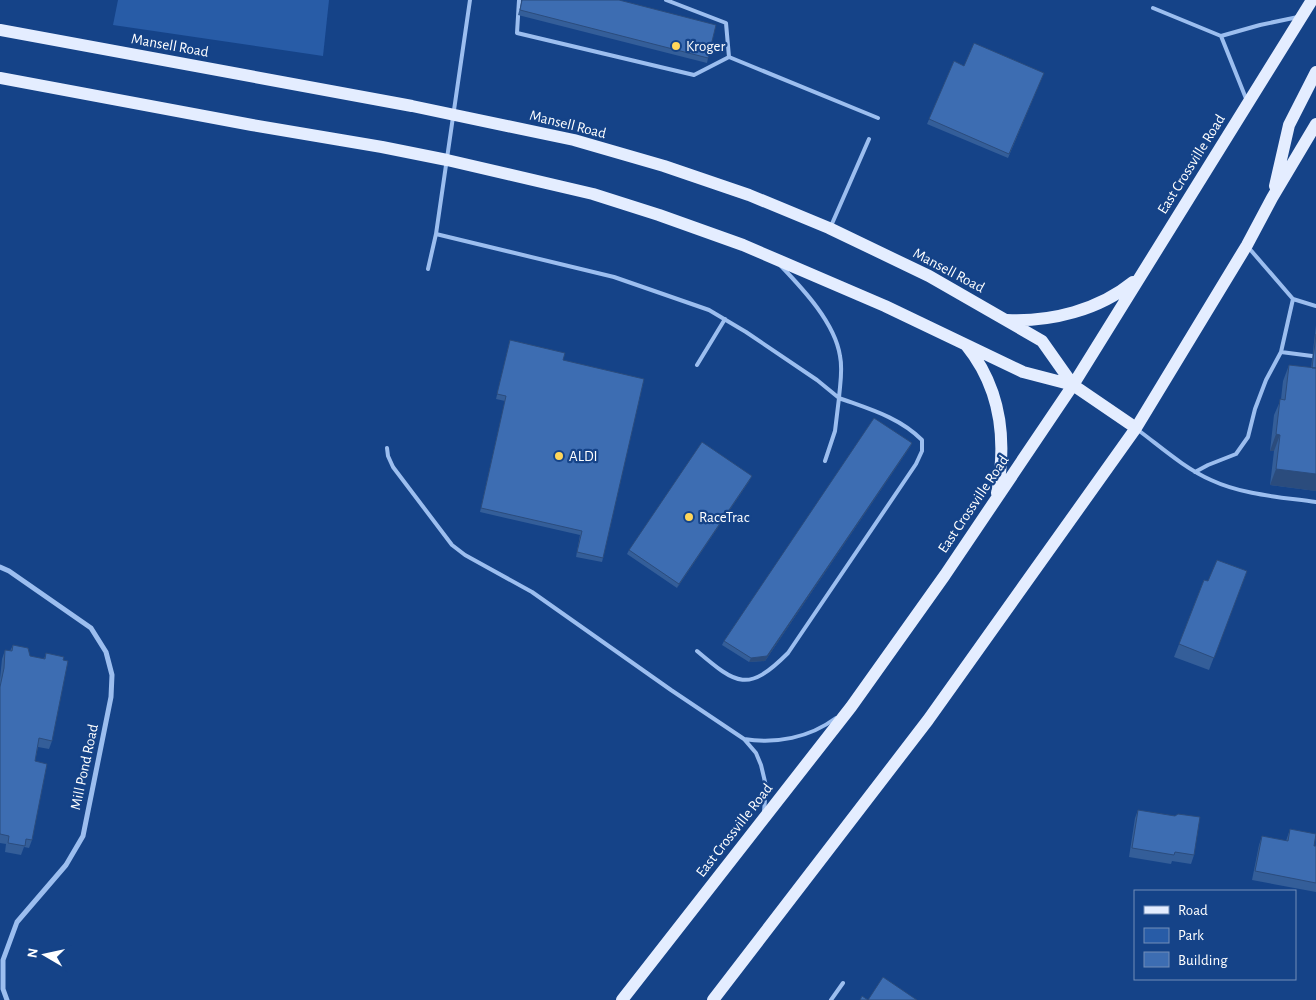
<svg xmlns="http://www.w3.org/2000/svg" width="1316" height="1000" font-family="'Alegreya Sans',sans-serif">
  <rect width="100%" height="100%" fill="#154388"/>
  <!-- green -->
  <path fill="#285ca7" d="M118 0H329L323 56 113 25Z"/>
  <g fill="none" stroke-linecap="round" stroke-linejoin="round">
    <!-- service -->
    <path stroke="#9cbeef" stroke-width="4" d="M470 0 436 234 614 277 709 310 746 332 817 380 839 398 835 431 825 461
      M519 0 517 33 694 75 729 57 878 118
      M666 0 726 23 729 57
      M1153 8 1221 36 1260 25 1298 17
      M1221 36 1247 101
      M831 226 869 139
      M1248 247 1293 299 1316 306
      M428 269 436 234
      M1281 352 1312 356
      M697 365 725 319
      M1138 430C1161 447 1184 468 1211 480 1243 495 1281 497 1316 502
      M387 448 388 456 393 467 452 545 465 555 532 592 671 690 744 739 756 753 761 765 766 786 764 812
      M1195 472 1208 465 1236 454 1248 437 1255 409 1266 380 1281 352 1293 299
      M697 651C737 685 748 693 788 653L916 464 922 451V440C899 417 869 409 839 398 840 384 843 370 840 356 835 323 803 289 781 266
      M744 739C776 744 809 738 836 718
      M831 1000 843 983"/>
    <!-- minor -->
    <path stroke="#9cbeef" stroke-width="5" d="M0 567 9 571 91 628 106 652 112 675 111 697 83 836 66 865 17 922 3 960V989L7 1000"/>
    <!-- primary -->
    <path stroke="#e4edff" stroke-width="12" d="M0 30 412 106 574 140 664 166 749 195 829 228 929 276 1042 341 1073 385
      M0 78 252 125 382 147 447 160 593 194 659 215 743 245 885 306 1023 372 1073 385 1136 428
      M1275 186 1289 125 1316 72
      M1007 320C1051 322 1099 310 1133 282
      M966 345C1001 388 1007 440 997 493
      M622 1000 851 707 945 575 1073 385 1312 0
      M713 1000 928 720 1136 428 1247 245 1272 198 1316 124"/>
  </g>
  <!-- wall -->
  <path fill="#345e99" d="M522 0H619L708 58 707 63 518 15Z
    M954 61 964 66 1044 73 1008 158 927 124Z
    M1316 325V491L1270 485 1274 451H1270L1274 415 1281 399 1283 381 1289 365 1311 368Z
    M510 340 603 558 602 562 576 557 580 535 480 512 505 401 496 399Z
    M912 443 910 447 765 661 749 662 722 645 724 641Z
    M750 480 677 588 627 554 629 550Z
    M1247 571 1209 670 1174 657 1204 580 1208 581Z
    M13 645 30 656 44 659 46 653 63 660 52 741 49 749 38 747 35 761 32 840 29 848 24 847 21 855 5 852 6 844 0 843V679L2 659 5 650 10 651Z
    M1138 810 1194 855 1191 864 1172 861 1171 864 1129 857 1135 818Z
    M1290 829 1314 846H1316V892L1252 880 1259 845 1262 836 1286 841Z"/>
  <!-- shaded-wall -->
  <path fill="#2b4c7d" d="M1276 434 1280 435 1274 451H1270Z
    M912 443 910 447 765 661 749 662 751 658Z
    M1276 469 1316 474V491L1270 485Z
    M752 476 750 480 677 588 679 584Z"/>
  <!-- building -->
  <path fill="#3d6db2" stroke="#2b4c7d" d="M522 0H619L716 25 708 58 520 10Z
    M974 43 1044 73 1009 154 929 119 954 61 964 66Z
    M1316 334V368H1312Z
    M510 340 565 353 563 360 644 379 603 558 577 552 582 531 481 508 506 396 497 394Z
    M1289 365 1316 368V474L1276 469 1280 435 1276 434 1280 399 1285 400Z
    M874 418 912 443 767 656 751 658 724 641Z
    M702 442 752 476 679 584 629 550Z
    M1217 560 1247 571 1214 658 1179 644 1204 580 1208 581Z
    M13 645 28 648 30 656 45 659 46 653 64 657 63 660 68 661 52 741 39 738 35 761 47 764 32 840 26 839 25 846 8 843 9 836 0 834V687L4 668 5 650 12 651Z
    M1138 810 1175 816 1178 814 1200 817 1194 855 1175 852 1174 855 1132 848Z
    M1290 829 1316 834 1314 846H1316V883L1255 871 1262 836 1288 841Z
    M883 977 917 1000H860L862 996 868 1000Z"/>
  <!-- markers -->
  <g fill="#ffd65a" stroke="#154388" stroke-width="2">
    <circle cx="676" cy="46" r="5"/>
    <circle cx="559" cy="456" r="5"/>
    <circle cx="689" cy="517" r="5"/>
  </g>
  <g text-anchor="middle" stroke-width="4.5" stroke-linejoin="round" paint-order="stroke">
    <!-- street labels -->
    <g font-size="15" fill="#fff" stroke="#154388">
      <text transform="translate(170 45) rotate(10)" y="5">Mansell Road</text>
      <text transform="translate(568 124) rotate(14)" y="5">Mansell Road</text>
      <text transform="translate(1191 164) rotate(-58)" y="5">East Crossville Road</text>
      <text transform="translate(949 270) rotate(28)" y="5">Mansell Road</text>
      <text transform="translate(973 504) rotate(-56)" y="5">East Crossville Road</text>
      <text transform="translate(84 767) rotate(-78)" y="5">Mill Pond Road</text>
      <text transform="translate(734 830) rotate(-52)" y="5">East Crossville Road</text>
    </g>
    <!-- poi labels -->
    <g font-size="15" fill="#fff" stroke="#154388" text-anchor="start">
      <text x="686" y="51">Kroger</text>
      <text x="569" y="461">ALDI</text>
      <text x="699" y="522">RaceTrac</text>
    </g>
  </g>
  <!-- legend -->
  <rect x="1134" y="890" width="162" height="90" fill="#154388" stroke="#738eb8"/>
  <rect x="1144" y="906" width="25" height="8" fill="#e4edff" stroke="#738eb8"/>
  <text x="1178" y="915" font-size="15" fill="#ffffff">Road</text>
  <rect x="1144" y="928" width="25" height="15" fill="#285ca7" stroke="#738eb8"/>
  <text x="1178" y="940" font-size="15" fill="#ffffff">Park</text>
  <rect x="1144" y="952" width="25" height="15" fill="#3d6db2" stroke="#738eb8"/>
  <text x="1178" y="965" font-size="15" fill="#ffffff">Building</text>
  <!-- north arrow -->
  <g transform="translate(45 955) rotate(279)" stroke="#154388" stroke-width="4" paint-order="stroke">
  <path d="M0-4L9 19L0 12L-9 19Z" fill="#ffffff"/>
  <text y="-8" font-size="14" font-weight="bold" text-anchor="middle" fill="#ffffff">N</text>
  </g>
</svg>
